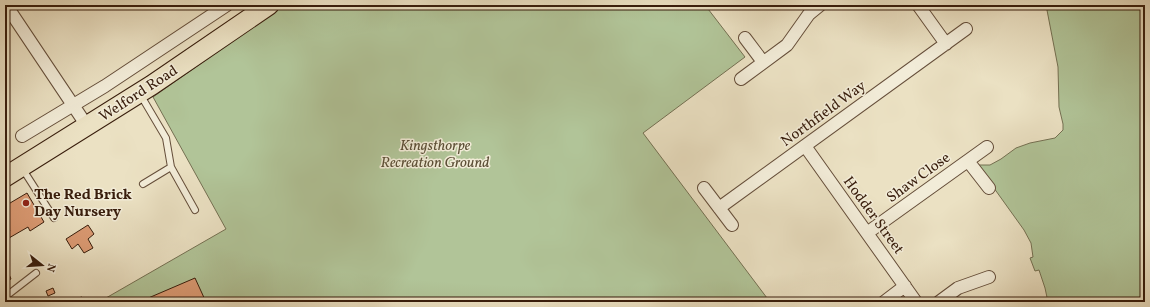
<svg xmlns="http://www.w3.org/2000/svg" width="1150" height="307" font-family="Vollkorn,serif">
  <rect width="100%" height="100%" fill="#ebe1c3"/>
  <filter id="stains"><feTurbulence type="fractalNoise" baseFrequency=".005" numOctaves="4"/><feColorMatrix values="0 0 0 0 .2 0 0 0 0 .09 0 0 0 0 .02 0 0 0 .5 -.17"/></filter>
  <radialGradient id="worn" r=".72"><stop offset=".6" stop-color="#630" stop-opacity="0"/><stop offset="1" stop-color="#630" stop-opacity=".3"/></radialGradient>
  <!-- green -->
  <path fill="#b1c498" stroke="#747052" d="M284 5H705L745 57 643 133 770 302H99L226 229 153 97Z
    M1046 5H1145V302H1048L1045 288 1039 270 1035 271 1030 258 1033 257 1031 243 1024 230 981 170 979 165H990L1001 159 1016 148 1030 143 1055 138 1063 130V124L1059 107 1058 67Z"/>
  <!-- building -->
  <path fill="#dc9b74" stroke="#381d0c" d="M27 193 44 222 30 231 28 227 9 238 6 233 10 231 5 223V206Z
    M88 225 94 234 88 239 93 248 84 253 78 244 72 249 66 239Z
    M6 267 11 279 5 282V268Z
    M195 278 206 302H139Z
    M53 288 55 293 48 296 46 291Z
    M82 297 83 302H62Z"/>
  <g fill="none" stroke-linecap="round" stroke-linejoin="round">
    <defs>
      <path id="lane" d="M140 94 166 138 171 167 195 210
        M22 168 54 218
        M143 184 171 167
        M5 297 36 273"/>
      <path id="street" d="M6 5 87 126
        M918 5 946 44
        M745 38 763 62
        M741 79 787 45 809 14 820 5
        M22 136 105 86 227 5
        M805 146 916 302
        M968 161 989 188
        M704 188 732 225
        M719 208 966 29
        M867 233 987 147
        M884 302 905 286
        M939 302 958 288 989 277"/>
      <path id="primary" d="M5 177 152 85 269 5"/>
    </defs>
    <!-- lane casing -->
    <use href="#lane" stroke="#654e3a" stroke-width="8"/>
    <!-- street casing -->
    <use href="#street" stroke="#654e3a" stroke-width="14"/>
    <!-- primary casing -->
    <use href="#primary" stroke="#381d0c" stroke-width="21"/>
    <!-- lane -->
    <use href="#lane" stroke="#f2ecd8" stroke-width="6"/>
    <!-- street -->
    <use href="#street" stroke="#f2ecd8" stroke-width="12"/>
    <!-- primary -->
    <use href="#primary" stroke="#ebe1c3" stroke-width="19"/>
  </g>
  <!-- markers -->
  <circle fill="#8f2418" stroke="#f2ecd8" stroke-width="1.5" cx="26" cy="203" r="4"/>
  <g text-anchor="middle" stroke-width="3" stroke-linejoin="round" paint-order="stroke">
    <!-- street labels -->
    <g font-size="15" fill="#381d0c" stroke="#f2ecd8">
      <text transform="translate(138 93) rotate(-33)" y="5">Welford Road</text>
      <text transform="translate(823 113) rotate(-36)" y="5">Northfield Way</text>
      <text transform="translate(918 177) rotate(-36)" y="5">Shaw Close</text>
      <text transform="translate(874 215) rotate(54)" y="5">Hodder Street</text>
    </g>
    <!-- park labels -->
    <g font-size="15" font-style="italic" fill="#5c4f36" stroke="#f2ecd8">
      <text x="435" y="150">Kingsthorpe<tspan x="435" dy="17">Recreation Ground</tspan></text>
    </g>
    <!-- poi labels -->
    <g font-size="15" font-weight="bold" fill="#381d0c" stroke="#f2ecd8" text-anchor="start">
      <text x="34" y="199">The Red Brick<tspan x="34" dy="17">Day Nursery</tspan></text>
    </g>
  </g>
  <!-- margin -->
  <rect width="1150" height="307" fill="none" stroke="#ebe1c3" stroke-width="20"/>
  <rect x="6" y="6" width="1138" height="295" fill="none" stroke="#381d0c" stroke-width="2"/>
  <rect x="10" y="10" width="1130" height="287" fill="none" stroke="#381d0c"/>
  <!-- north arrow -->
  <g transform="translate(42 265) rotate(107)" stroke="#f2ecd8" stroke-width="3" paint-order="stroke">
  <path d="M0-3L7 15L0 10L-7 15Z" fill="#381d0c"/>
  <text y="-6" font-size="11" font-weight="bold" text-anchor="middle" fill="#381d0c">N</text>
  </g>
  <rect width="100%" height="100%" filter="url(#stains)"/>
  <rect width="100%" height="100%" fill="url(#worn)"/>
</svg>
